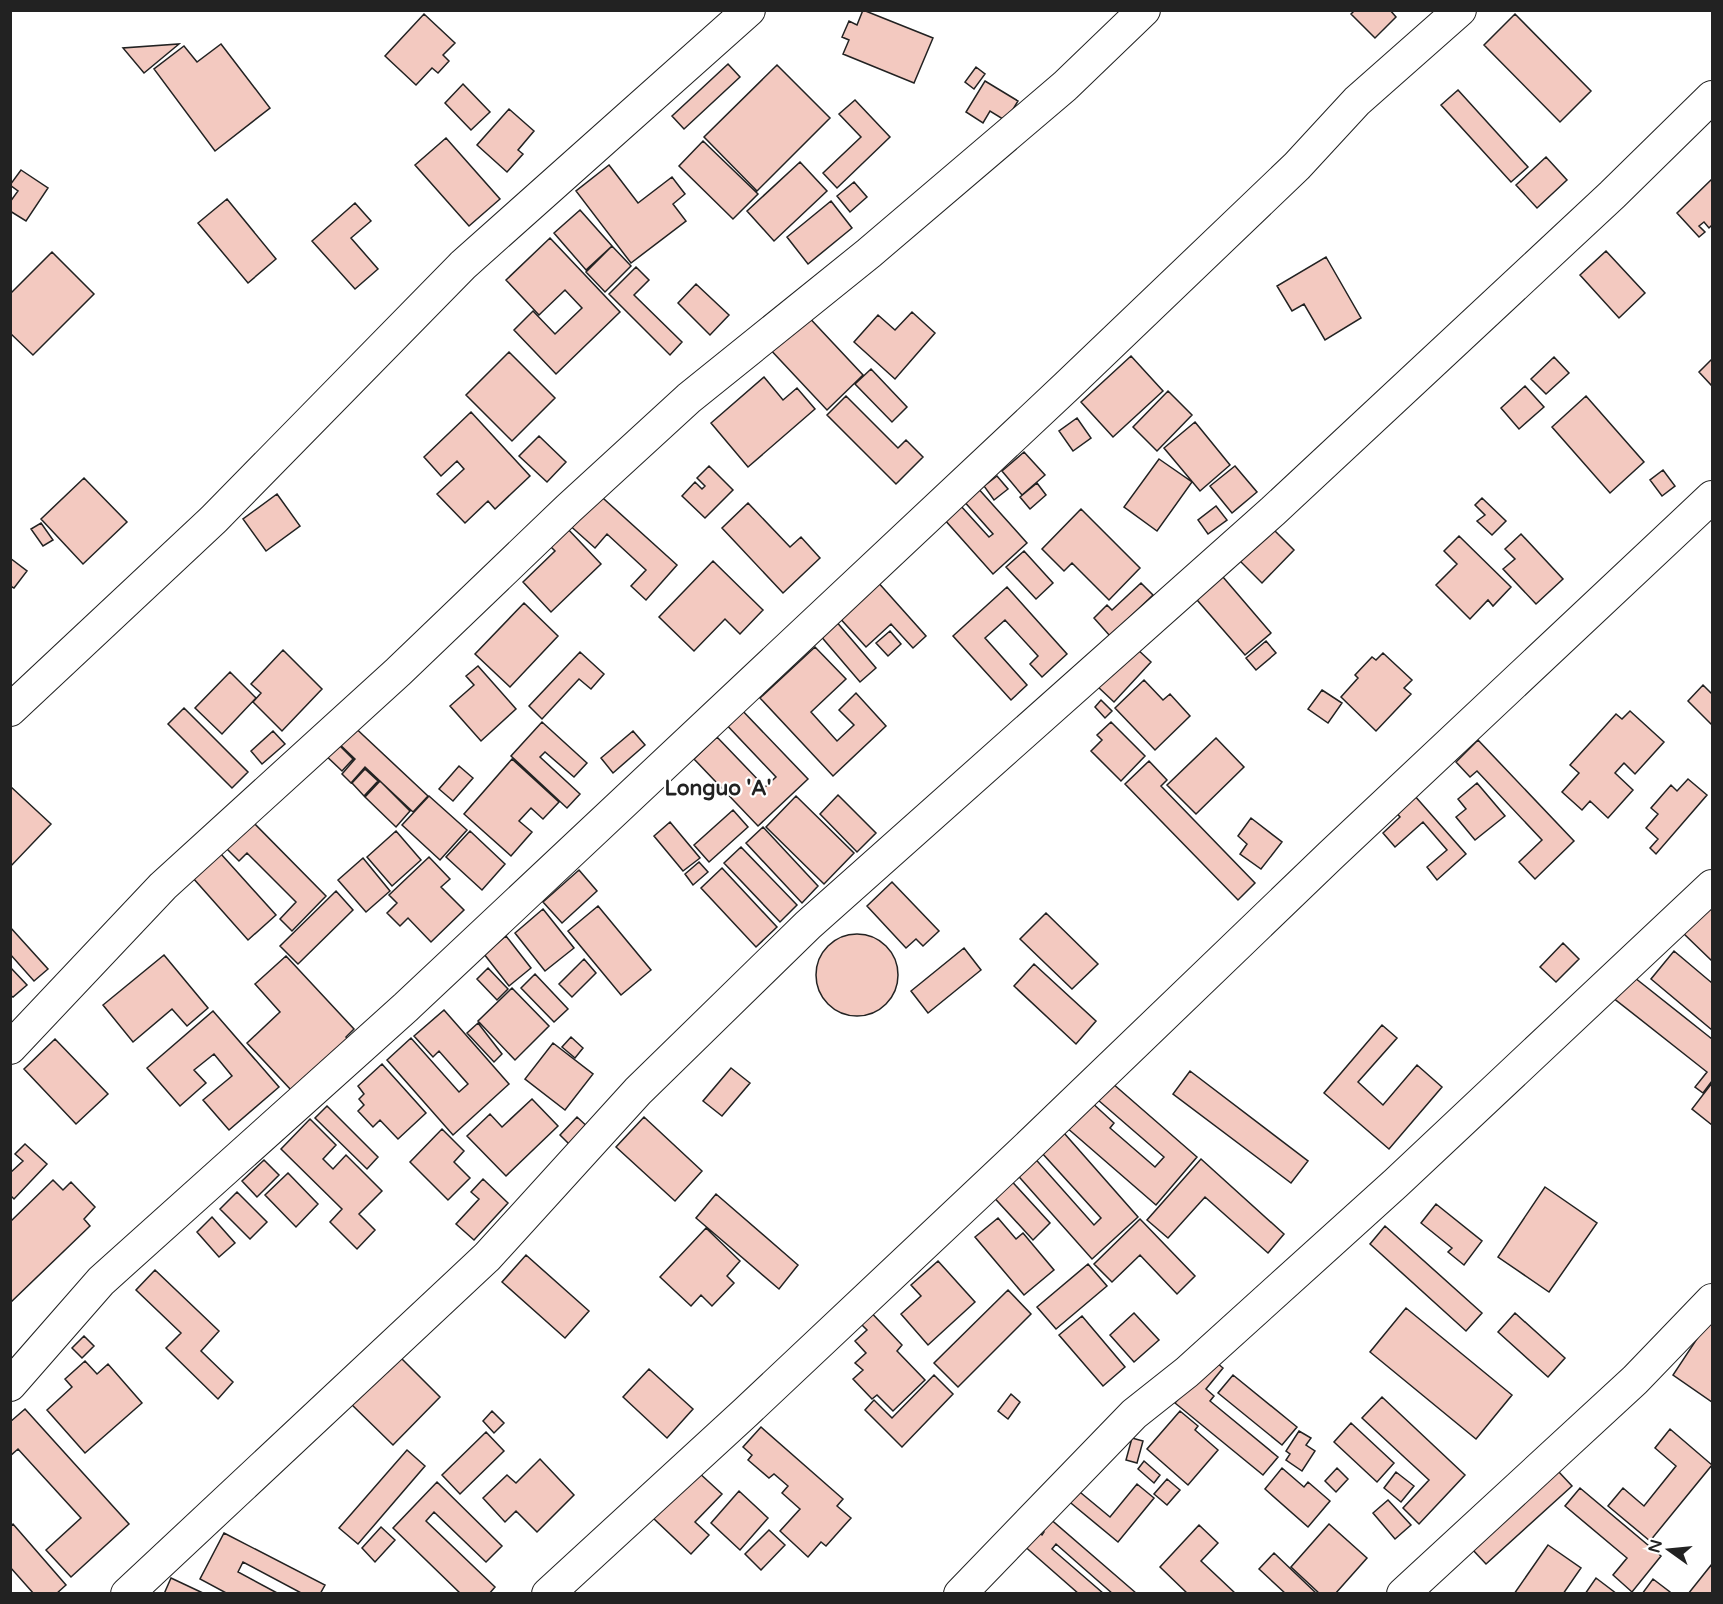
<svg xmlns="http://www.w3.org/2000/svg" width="1723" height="1604" font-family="'Varela Round',sans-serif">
  <rect width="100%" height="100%" fill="#fff"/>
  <!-- building -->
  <path fill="#f3c9c0" stroke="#222" stroke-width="1.5" d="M863 10 933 38 914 83 843 54 849 40 842 37 849 21 857 25Z
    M1355 10H1390L1396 17 1375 38 1351 14Z
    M424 14 455 43 443 55 449 61 438 73 432 68 416 85 385 56Z
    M1515 14 1591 91 1560 122 1484 45Z
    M179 44 144 73 123 48Z
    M221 44 270 108 215 151 154 69 184 46 197 62Z
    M728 64 740 77 684 129 672 116Z
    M777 65 830 118 757 191 704 137Z
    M976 67 985 74 974 89 965 82Z
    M985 81 1018 101 1006 121 990 111 983 123 966 112Z
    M463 84 490 112 471 130 445 103Z
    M1458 90 1528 167 1511 182 1441 105Z
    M855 100 890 137 837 188 823 173 861 137 839 114Z
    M509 109 534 131 518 150 523 154 507 172 477 145Z
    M446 138 500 199 469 226 415 165Z
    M703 141 758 194 733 219 679 166Z
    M1546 157 1567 180 1537 208 1516 185Z
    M800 162 827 191 774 241 747 211Z
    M609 165 638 203 672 177 685 194 673 204 686 221 631 263 576 191Z
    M21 170 48 188 26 221 10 211V202L18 191 10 185Z
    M1712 179V225L1709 228 1704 222 1699 226 1705 232 1699 237 1677 213Z
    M854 182 867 197 850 212 837 196Z
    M227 199 276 259 248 283 198 223Z
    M831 201 852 228 808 264 787 237Z
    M355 203 371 221 351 238 378 269 355 289 312 241Z
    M580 210 612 246 586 270 554 233Z
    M550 238 620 312 556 374 514 330 533 311 555 334 582 308 565 290 539 315 506 280Z
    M612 246 631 266 605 292 586 272Z
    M1606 251 1645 293 1619 318 1580 275Z
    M52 252 94 294 33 355 10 333V294Z
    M1326 257 1361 318 1325 340 1304 304 1292 311 1277 286Z
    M636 267 649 280 634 295 682 342 670 355 609 294Z
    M696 284 729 315 710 335 678 303Z
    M803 311 863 375 827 410 767 346Z
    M912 312 935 333 895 379 854 342 878 315 895 330Z
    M509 352 555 398 512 441 466 395Z
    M1131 356 1163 391 1113 437 1081 402Z
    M1554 357 1569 373 1546 394 1531 379Z
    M1712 359V386L1699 372Z
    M871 369 907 407 892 422 855 384Z
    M764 377 783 400 797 388 815 409 748 467 711 423Z
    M1525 386 1544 407 1519 429 1501 408Z
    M1168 391 1192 415 1157 451 1133 427Z
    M846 396 898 448 906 440 923 457 896 484 827 415Z
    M1586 396 1644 462 1610 493 1552 427Z
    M471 412 530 476 495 509 488 501 465 523 437 494 464 469 457 461 441 476 424 457Z
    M1077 418 1091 438 1073 451 1059 431Z
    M1195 422 1230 465 1200 491 1164 448Z
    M539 436 566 462 547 482 519 456Z
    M1024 452 1045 475 1022 495 1002 471Z
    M1159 459 1192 482 1157 531 1124 507Z
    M709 466 733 490 705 518 682 496 695 482 702 489 705 486 697 478Z
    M1235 466 1257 492 1232 513 1210 486Z
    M1663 470 1675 486 1662 496 1650 480Z
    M997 476 1008 489 994 500 984 486Z
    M84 478 127 522 83 564 41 519Z
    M1037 483 1046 495 1030 509 1020 497Z
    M976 486 1027 543 993 574 944 519 960 505 989 537 993 534 962 499Z
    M594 490 677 565 646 600 631 586 646 570 607 534 595 548 566 522Z
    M277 494 300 526 266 551 243 519Z
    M1482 498 1506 521 1492 535 1477 521 1485 515 1475 505Z
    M748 503 790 547 801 537 820 558 783 593 722 528Z
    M1216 506 1227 520 1208 534 1198 520Z
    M1081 509 1140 568 1109 600 1072 563 1064 571 1042 549Z
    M1265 521 1294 550 1262 583 1240 561Z
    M41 523 53 540 43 546 31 529Z
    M565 526 601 564 551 612 523 582 555 551 547 543Z
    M1521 534 1563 579 1536 604 1503 569 1515 559 1505 549Z
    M1459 536 1511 587 1493 606 1488 600 1470 619 1436 585 1457 564 1444 551Z
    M1024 551 1053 583 1036 599 1006 567Z
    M10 558 27 571 14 588 10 586Z
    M713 561 763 610 740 634 725 619 694 651 659 617Z
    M1217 570 1271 633 1245 655 1191 593Z
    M876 580 926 636 913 648 891 624 866 647 837 615Z
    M1141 583 1153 595 1110 636 1094 618 1107 605 1112 610Z
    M1007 587 1067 654 1042 677 1030 664 1038 656 1005 620 985 638 1027 685 1011 700 953 636Z
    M524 603 558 636 510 687 475 654Z
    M835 620 876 668 860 682 819 634Z
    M890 631 901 644 888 656 876 643Z
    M1266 641 1276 653 1256 670 1246 658Z
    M815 647 846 679 811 712 837 741 854 725 839 710 856 693 886 726 833 776 760 698Z
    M1135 647 1151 662 1114 702 1097 686Z
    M283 650 322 689 282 731 253 702 261 693 251 684Z
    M580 652 604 674 591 689 579 679 542 719 529 706Z
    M1383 653 1412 680 1404 688 1411 694 1376 731 1341 697 1358 678 1355 675 1372 657 1376 660Z
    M478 666 516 709 481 741 450 706 474 685 466 676Z
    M230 672 256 698 222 734 195 708Z
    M1144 680 1163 700 1170 694 1190 716 1155 750 1115 708Z
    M1703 685 1712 694V725L1688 701Z
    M1322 690 1342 703 1328 723 1308 709Z
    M1101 700 1112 711 1105 718 1095 707Z
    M738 706 808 779 758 826 694 759 717 737 765 787 776 777 722 720Z
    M184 708 248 772 232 788 168 724Z
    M1630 711 1664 742 1635 774 1624 763 1615 773 1633 790 1608 818 1590 801 1582 810 1562 792 1579 773 1570 765 1616 714 1622 719Z
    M348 721 428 796 413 812 365 767 351 783 342 774 355 759 333 738Z
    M542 722 587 763 574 777 545 752 540 757 580 794 567 808 511 756Z
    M1111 722 1145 756 1121 781 1091 751 1102 740 1097 735Z
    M273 731 285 744 262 764 251 751Z
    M633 731 645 745 613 773 601 758Z
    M332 738 353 759 342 771 321 751Z
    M1216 738 1244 767 1196 814 1167 785Z
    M1478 740 1574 841 1535 879 1519 862 1542 840 1477 771 1470 777 1456 762Z
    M512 759 559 802 543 819 531 808 519 821 532 832 511 856 464 814Z
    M1149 761 1167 780 1161 786 1255 883 1238 900 1125 784Z
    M459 766 473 778 453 801 439 789Z
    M365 769 378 781 364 796 352 783Z
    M1688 779 1707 795 1656 854 1650 848 1658 839 1646 828 1658 814 1651 808 1671 785 1677 791Z
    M380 781 410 811 396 827 365 797Z
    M1477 783 1505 816 1475 840 1456 817 1466 809 1458 799Z
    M10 786 51 824 10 867Z
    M838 795 876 833 857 852 820 814Z
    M1414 795 1466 854 1437 880 1427 867 1447 850 1423 822 1395 847 1383 833 1400 817 1395 811Z
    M429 796 467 830 440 860 402 825Z
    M796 796 854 853 824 884 766 827Z
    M733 810 748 827 709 862 694 845Z
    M244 813 326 896 292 931 280 919 296 902 247 853 239 861 218 840Z
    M1251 818 1282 842 1261 869 1240 854 1247 844 1238 836Z
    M670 822 700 858 683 871 654 836Z
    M763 827 818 886 802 903 746 843Z
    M396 831 421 860 392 886 367 857Z
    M470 831 505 864 482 890 446 857Z
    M212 844 276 915 248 940 185 869Z
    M741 847 797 905 780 922 724 863Z
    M429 857 450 879 441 887 464 910 431 942 408 918 400 926 387 913 397 903 389 895Z
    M363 858 390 891 366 912 338 880Z
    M699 862 708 872 693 885 685 874Z
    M722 868 777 927 756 947 701 888Z
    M579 870 597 891 562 923 543 902Z
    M892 882 939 931 923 946 916 939 906 948 867 906Z
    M336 891 353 910 298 964 280 946Z
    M1712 901V961L1683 933Z
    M598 906 651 970 621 995 568 931Z
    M543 909 574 948 545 971 515 933Z
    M1046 913 1098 964 1072 989 1020 939Z
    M10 927 48 969 34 981 10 954Z
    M816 975a41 41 0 1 1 82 0a41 41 0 1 1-82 0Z
    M506 936 531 968 509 986 484 954Z
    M1563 943 1579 959 1556 982 1540 967Z
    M964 948 981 970 928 1013 911 991Z
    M1674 951 1712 983V1030L1651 979Z
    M164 955 208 1008 187 1026 172 1009 133 1042 103 1005Z
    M286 956 354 1029 346 1037 353 1045 292 1091 247 1043 280 1012 255 984Z
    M584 959 596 973 572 997 559 984Z
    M1034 964 1096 1021 1076 1044 1014 986Z
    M10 967 27 985 13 997 10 995Z
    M488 968 508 989 497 1000 477 979Z
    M535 974 568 1009 554 1022 521 988Z
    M1630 974 1712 1039V1081L1703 1093 1695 1087 1707 1072 1612 997Z
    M512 988 549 1026 515 1060 478 1021Z
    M444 1010 509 1084 453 1135 387 1060 411 1038 459 1092 468 1084 439 1051 433 1057 414 1036Z
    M213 1011 279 1087 229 1130 203 1100 232 1076 214 1054 194 1070 206 1083 180 1106 147 1068Z
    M478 1023 502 1054 494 1062 467 1033Z
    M1382 1025 1397 1038 1358 1082 1383 1105 1417 1065 1442 1087 1389 1149 1324 1093Z
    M571 1037 583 1048 575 1058 562 1047Z
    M55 1039 108 1094 76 1124 24 1069Z
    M553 1043 593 1074 565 1110 525 1079Z
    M382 1064 426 1113 398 1139 380 1120 373 1127 358 1111 364 1105 359 1099 364 1094 358 1086Z
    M731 1068 750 1083 722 1116 703 1101Z
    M1190 1071 1308 1161 1291 1183 1173 1094Z
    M1112 1083 1197 1157 1156 1205 1066 1127 1089 1100 1114 1123 1110 1128 1155 1167 1164 1157 1098 1100Z
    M1712 1083V1125L1692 1109Z
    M532 1099 558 1126 506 1176 467 1136 490 1114 502 1127Z
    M327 1106 378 1157 367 1169 315 1118Z
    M577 1117 591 1130 574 1149 560 1135Z
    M644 1117 702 1171 675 1201 616 1147Z
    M310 1119 336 1145 323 1159 333 1169 346 1155 382 1191 359 1214 375 1230 357 1249 330 1222 342 1209 281 1149Z
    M442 1129 464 1151 454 1162 470 1178 448 1200 410 1162Z
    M1064 1133 1138 1217 1092 1259 1013 1170 1031 1154 1094 1225 1101 1218 1042 1153Z
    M25 1144 47 1164 14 1199 10 1195V1173L23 1161 15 1154Z
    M1201 1159 1284 1234 1268 1253 1205 1197 1168 1238 1147 1220Z
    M264 1160 279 1175 257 1197 242 1181Z
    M288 1173 318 1204 296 1227 265 1195Z
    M1007 1176 1050 1223 1033 1240 989 1192Z
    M483 1179 508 1203 474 1240 456 1224 479 1199 471 1192Z
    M53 1180 63 1190 71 1182 95 1207 84 1219 90 1226 10 1303V1222Z
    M1545 1187 1597 1223 1549 1292 1498 1257Z
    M237 1192 267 1222 250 1239 220 1209Z
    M716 1194 798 1265 779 1289 696 1218Z
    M1436 1204 1482 1241 1464 1265 1448 1252 1452 1248 1421 1223Z
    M212 1217 235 1243 219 1257 197 1232Z
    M998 1218 1016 1239 1023 1233 1054 1270 1024 1295 975 1237Z
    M1140 1219 1195 1276 1177 1294 1140 1255 1112 1282 1094 1264Z
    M1385 1226 1482 1313 1466 1331 1370 1244Z
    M706 1228 740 1261 727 1276 734 1283 712 1306 701 1295 691 1306 660 1277Z
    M526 1255 589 1311 565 1338 502 1282Z
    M938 1261 975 1302 928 1345 901 1314 921 1296 911 1285Z
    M1088 1264 1107 1286 1056 1329 1037 1307Z
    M155 1270 219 1331 201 1351 233 1382 218 1399 166 1348 181 1333 136 1290Z
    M1008 1290 1031 1314 958 1387 934 1363Z
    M865 1306 902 1345 897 1351 925 1380 893 1411 877 1395 872 1399 853 1379 863 1370 855 1363 866 1353 855 1341 867 1330 854 1317Z
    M1406 1308 1512 1395 1476 1439 1370 1352Z
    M1134 1313 1159 1340 1134 1362 1110 1335Z
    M1515 1313 1565 1358 1548 1377 1498 1332Z
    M1082 1316 1125 1367 1103 1386 1059 1335Z
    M1712 1316V1402L1673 1375Z
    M84 1336 94 1346 82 1358 72 1348Z
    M395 1352 440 1397 393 1445 347 1400Z
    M1211 1358 1223 1368 1206 1389 1214 1396 1210 1401 1278 1457 1263 1475 1175 1403Z
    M85 1361 97 1374 108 1364 142 1403 85 1453 47 1410 72 1387 65 1379Z
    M649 1369 693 1409 667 1438 623 1397Z
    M934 1375 953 1394 902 1447 865 1410 874 1400 892 1418Z
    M1233 1375 1297 1427 1282 1445 1218 1393Z
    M1011 1394 1020 1402 1008 1419 998 1411Z
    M1382 1397 1465 1475 1419 1524 1403 1508 1429 1480 1362 1418Z
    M25 1409 129 1524 71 1577 46 1550 81 1518 18 1449 10 1456V1422Z
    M492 1411 504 1423 494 1433 483 1421Z
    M1180 1411 1198 1426 1195 1430 1218 1450 1188 1485 1147 1449Z
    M1351 1423 1394 1463 1377 1482 1334 1442Z
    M761 1427 843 1499 837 1506 851 1518 826 1546 821 1542 808 1557 780 1531 800 1509 782 1493 788 1486 774 1474 769 1478 748 1460 752 1455 743 1447Z
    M1670 1429 1712 1465 1650 1541 1608 1506 1623 1488 1644 1506 1676 1466 1655 1448Z
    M1299 1431 1311 1438 1306 1445 1315 1451 1302 1471 1286 1460 1290 1454 1286 1451Z
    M486 1432 504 1451 460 1494 442 1475Z
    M1132 1438 1143 1441 1137 1463 1126 1460Z
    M407 1450 425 1466 358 1544 339 1528Z
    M540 1459 574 1495 537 1532 516 1511 505 1522 483 1498 507 1475 516 1483Z
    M1144 1461 1160 1475 1154 1483 1138 1469Z
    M1282 1468 1304 1487 1308 1482 1330 1501 1308 1527 1265 1489Z
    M1337 1468 1348 1479 1336 1492 1325 1481Z
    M697 1471 722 1494 695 1522 709 1535 691 1554 653 1518Z
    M1558 1471 1572 1486 1486 1564 1472 1549Z
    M1396 1472 1414 1486 1401 1502 1384 1488Z
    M1167 1479 1180 1490 1167 1505 1154 1494Z
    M437 1482 502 1546 486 1562 434 1512 426 1521 495 1587 489 1594H461L393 1528Z
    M1137 1484 1154 1498 1118 1542 1066 1499 1075 1488 1110 1517Z
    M1580 1488 1661 1556 1632 1592 1613 1575 1627 1558 1565 1506Z
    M739 1491 768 1518 740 1550 711 1523Z
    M1388 1500 1411 1525 1395 1539 1373 1513Z
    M1048 1517 1136 1593V1594H1113L1056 1544 1052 1549 1104 1594H1079L1022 1544 1034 1529 1042 1535 1044 1532 1039 1528Z
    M13 1524 66 1585 56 1594H34L10 1567V1527Z
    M1329 1524 1367 1558 1335 1594H1320L1291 1567Z
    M1199 1525 1218 1543 1201 1561 1236 1594H1188L1160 1567Z
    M381 1527 395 1540 375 1562 362 1548Z
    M769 1530 785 1545 761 1570 745 1554Z
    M224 1533 325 1585 320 1594H303L243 1562 238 1572 279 1594H228L200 1579Z
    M1548 1545 1581 1568 1563 1594H1514Z
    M1274 1553 1317 1594H1286L1259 1569Z
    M1712 1564V1594H1688Z
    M171 1578 205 1594H164Z
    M1596 1578 1617 1594H1585Z
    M1653 1579 1670 1592 1669 1594H1642Z"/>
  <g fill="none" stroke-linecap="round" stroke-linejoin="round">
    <defs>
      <path id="minor" d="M10 710 214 519 463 265 749 10
        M10 1048 163 886 398 672 569 508 689 398 869 253 1065 86 1144 10
        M10 1385 101 1281 406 1007 1066 387 1297 166 1357 101 1460 10
        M127 1594 487 1257 638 1091 808 925 1273 511 1612 195 1712 97
        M548 1594 745 1413 1019 1155 1331 855 1712 497
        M960 1594 1134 1414 1187 1372 1396 1183 1712 886
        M1403 1594 1635 1380 1712 1300"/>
    </defs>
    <!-- minor casing -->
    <use href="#minor" stroke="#222" stroke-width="34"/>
    <!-- minor -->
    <use href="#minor" stroke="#fff" stroke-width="32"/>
  </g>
  <g text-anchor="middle" stroke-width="4.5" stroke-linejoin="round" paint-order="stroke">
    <!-- quarter labels -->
    <g font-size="21" font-weight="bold" fill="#222" stroke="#fff">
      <text x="718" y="795">Longuo 'A'</text>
    </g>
  </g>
  <!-- border -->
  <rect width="1723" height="1604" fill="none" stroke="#222222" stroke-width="24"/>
  <!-- north arrow -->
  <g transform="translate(1669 1550) rotate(285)" stroke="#ffffff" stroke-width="4.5" paint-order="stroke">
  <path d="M0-4.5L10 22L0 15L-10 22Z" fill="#222222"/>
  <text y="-9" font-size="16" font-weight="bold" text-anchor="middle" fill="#222222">N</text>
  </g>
</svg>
